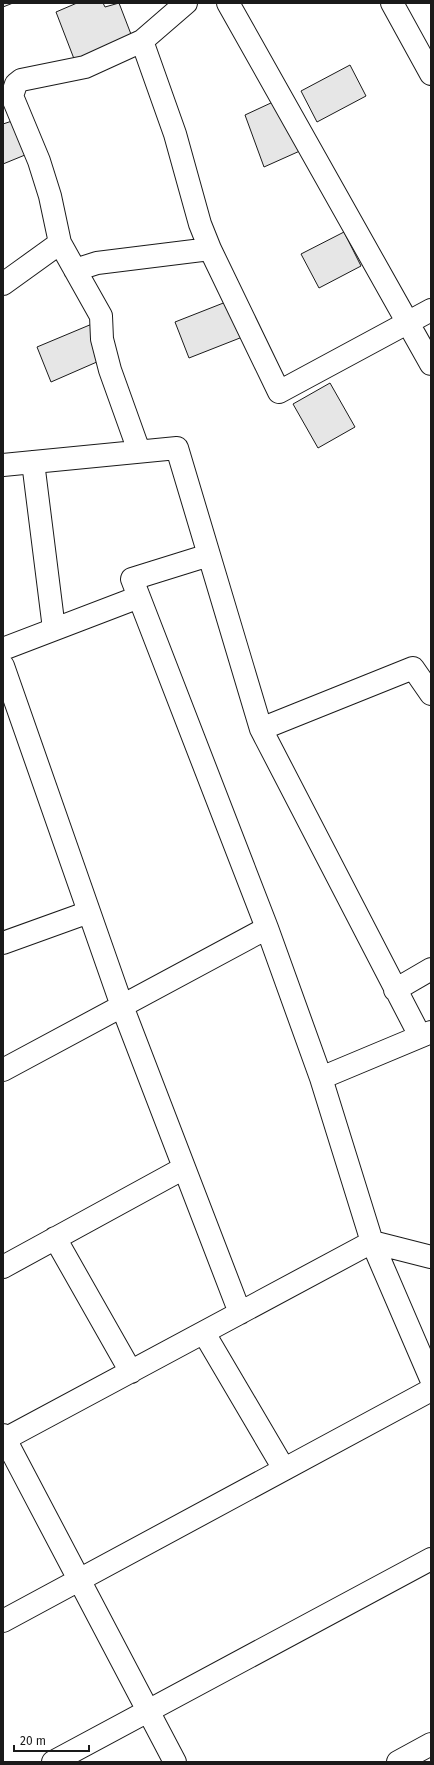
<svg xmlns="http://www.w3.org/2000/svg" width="434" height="1765" font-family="'Fira Sans',sans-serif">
  <rect width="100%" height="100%" fill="#fff"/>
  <!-- building -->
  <path fill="#e6e6e6" stroke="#1a1a1a" d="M3 3H13L3 7Z
    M77 3H103L105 7 119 3 134 42 76 64 56 12Z
    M350 65 366 96 317 122 301 91Z
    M273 102 302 150 264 167 245 115Z
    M12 121 25 155 3 164V124Z
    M344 232 361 266 319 288 301 254Z
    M231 300 245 336 189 358 175 322Z
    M92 324 106 358 51 382 37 347Z
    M330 383 355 427 318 448 293 404Z"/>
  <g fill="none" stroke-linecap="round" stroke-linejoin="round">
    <defs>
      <path id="street" d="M228 3 431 364
        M392 3 431 74
        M142 41 175 134 200 224 210 249 279 392 431 310
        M75 270 97 263 210 249
        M3 284 60 243
        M139 451 110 370 102 339 101 316 60 243 50 196 39 161 12 96 16 84 21 80 85 67 142 41 186 3
        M33 462 54 629
        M3 465 177 448 261 729 420 1036
        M209 555 132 579 267 928 321 1078 372 1242 431 1379
        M3 649 139 597
        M3 666 122 1006 240 1313
        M261 729 413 668 431 694
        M3 943 89 912
        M395 990 431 969
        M3 1070 267 928
        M321 1078 431 1032
        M55 1238 131 1372
        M3 1267 184 1168
        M204 1333 284 1469
        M3 1435 175 1762
        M3 1440 372 1242 431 1257
        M3 1621 431 1390
        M53 1762 431 1559
        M398 1762 431 1744"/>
    </defs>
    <!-- street casing -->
    <use href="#street" stroke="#1a1a1a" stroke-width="24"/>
    <!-- street -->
    <use href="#street" stroke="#fff" stroke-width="22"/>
  </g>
  <!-- border -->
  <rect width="434" height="1765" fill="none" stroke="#1a1a1a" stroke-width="8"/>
  <!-- scale -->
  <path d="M14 1745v6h75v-6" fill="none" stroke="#1a1a1a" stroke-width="2"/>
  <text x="20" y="1745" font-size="12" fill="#1a1a1a" stroke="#ffffff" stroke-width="3" paint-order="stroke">20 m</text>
</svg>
